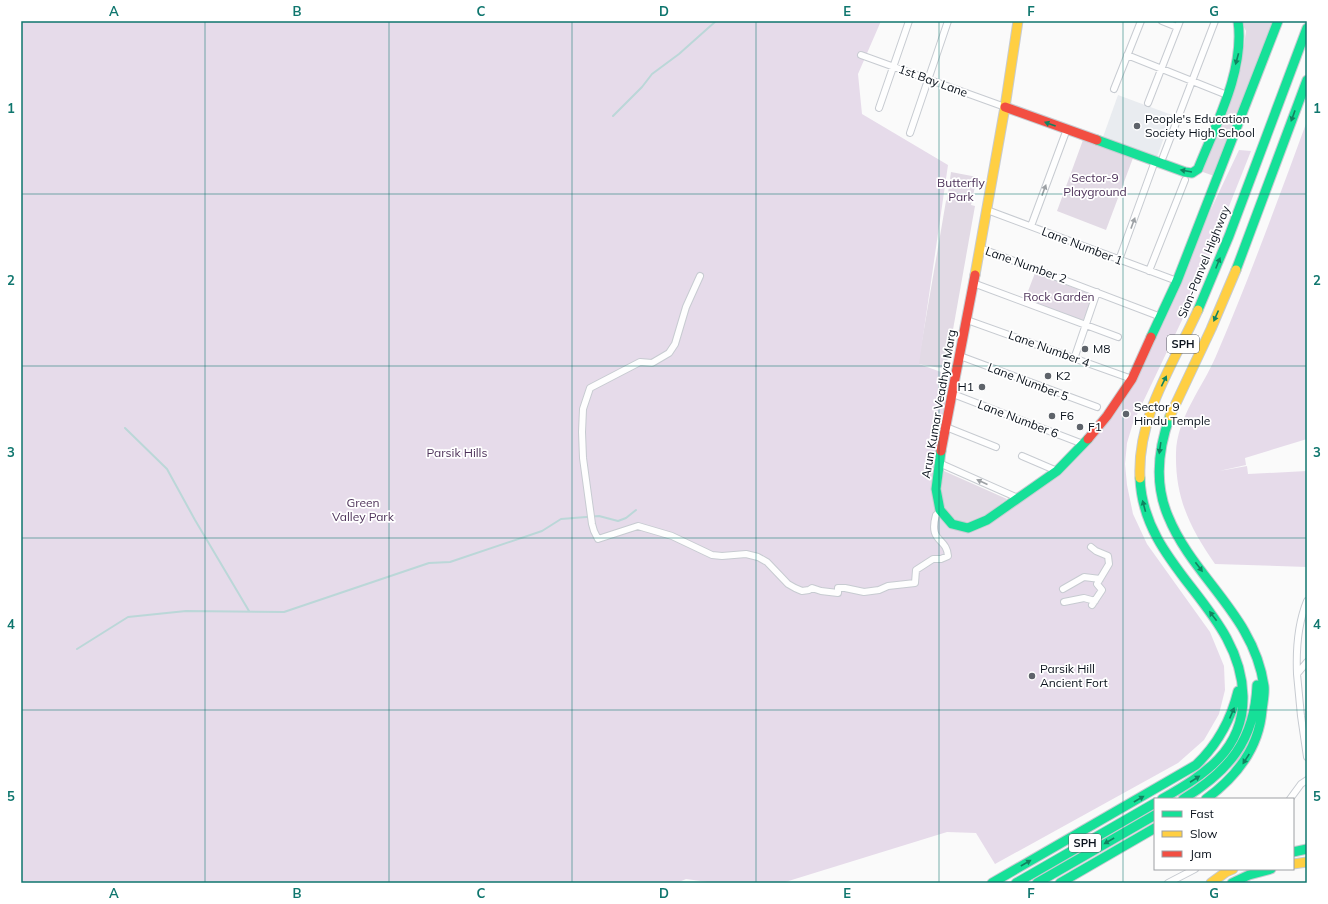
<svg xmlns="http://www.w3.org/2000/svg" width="1328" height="904" font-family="Mulish,sans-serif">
  <rect width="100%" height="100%" fill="#fafafa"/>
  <!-- built -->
  <path fill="#e9ecf0" d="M1118 95 1172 115 1157 157 1103 137Z"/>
  <!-- green -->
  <path fill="#e2dae5" d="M1241 21H1274L1214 176 1200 171 1241 68 1246 31Z
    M1083 140 1133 158 1106 230 1057 211Z
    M951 172 977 177 971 205 975 206 946 369 918 364 946 201 947 200Z
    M1035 273 1093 295 1083 321 1025 299Z
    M944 471 1007 499 987 514 967 524C938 516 939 496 944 471Z"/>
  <!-- forest -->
  <path fill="#e6dbea" d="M21 21H881L858 74 862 114 948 165 919 364 952 376 933 489 949 525 970 521 1022 500 1086 446 1113 416 1239 150 1251 151 1193 297 1133 423 1127 443 1125 464 1127 485 1133 514 1147 544 1210 632 1224 666 1225 690 1219 714 1204 740 1178 763 995 864 976 833 947 832 782 883H715L686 879 677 883H21Z
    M1307 121V439L1245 458 1246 465 1219 471 1247 466 1248 474 1307 471V567L1215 564C1190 528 1175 498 1176 453 1177 417 1203 387 1216 356 1249 279 1278 200 1307 121Z"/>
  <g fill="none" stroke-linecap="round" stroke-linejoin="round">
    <!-- stream -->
    <path stroke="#bbd7d8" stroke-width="2" d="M613 116 642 87 652 74 679 54 716 21
      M125 428 167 469 195 520 249 611
      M77 649 128 617 186 611 284 612 429 563 450 562 542 531 561 519 599 516 618 521 626 518 636 510"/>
    <defs>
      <path id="street" d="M1162 21 1177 27
        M861 55 1005 107
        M1127 55 1227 95
        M1114 89 1141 21
        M1148 103 1180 21
        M879 108 909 21
        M910 133 948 21
        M1163 157 1215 21
        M987 210 1177 281
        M1031 226 1067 129
        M980 248 1161 317
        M1119 260 1155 161
        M1149 271 1185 180
        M700 276 686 307 675 344 669 353 652 363 640 362 590 388 583 409 582 432 583 458 592 524 594 531 598 539 638 526 672 536 712 555 722 556 746 554 758 557 767 562 788 584 795 588 802 591 809 590 812 588 821 591 838 593V588H845L864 592 879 590 888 586 915 583 916 570 933 559H941L948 556C947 537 928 543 936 515L942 511
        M973 283 1118 337
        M967 320 1132 379
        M960 356 1097 407
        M1074 359 1097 292
        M953 394 1083 444
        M946 427 996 447
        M1022 456 1057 471
        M939 463 1018 498
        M1091 547 1096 551 1108 556 1109 564 1097 584 1102 590 1092 605
        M1063 589 1084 577 1100 579
        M1064 602 1084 598 1095 601
        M1307 662 1297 674 1301 716 1307 757
        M1297 674C1296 650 1298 623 1307 601
        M1290 799 1301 784 1307 780
        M1168 883 1195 869"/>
      <path id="fast" d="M1097 140 1185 172 1192 173 1198 169C1216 124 1245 70 1238 21
        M1236 270 1307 80
        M1198 310 1229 236 1307 28
        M1151 337 1177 281 1278 21
        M1170 416C1158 449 1154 483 1168 516 1193 578 1254 615 1264 686 1265 693 1263 702 1262 710 1259 748 1236 777 1206 799
        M941 451 936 489 940 510 952 524 968 528 987 520 1057 471 1088 439
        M1140 478C1143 568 1241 609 1243 696 1244 750 1204 775 1162 799
        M1183 799C1228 772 1255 740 1257 685
        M1293 852 1307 849
        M992 883 1196 765C1218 744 1231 720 1238 691
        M1016 883 1155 803
        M1037 883 1155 815
        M1060 883 1155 828
        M1232 883 1249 875 1271 869"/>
      <path id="slow" d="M975 275 1005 107 1018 21
        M1170 416 1211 329 1236 270
        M1140 478C1137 416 1173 365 1198 310
        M1293 864 1307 862
        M1211 883 1226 872 1233 869"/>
      <path id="jam" d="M1005 107 1097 140
        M1088 439 1107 416 1132 379 1151 337
        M941 451 975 275"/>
    </defs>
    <!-- street casing -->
    <use href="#street" stroke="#c7cbd1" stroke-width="8"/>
    <!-- fast casing -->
    <use href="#fast" stroke="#c7cbd1" stroke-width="11"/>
    <!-- slow casing -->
    <use href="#slow" stroke="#c7cbd1" stroke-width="11"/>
    <!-- jam casing -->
    <use href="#jam" stroke="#c7cbd1" stroke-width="11"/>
    <!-- street -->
    <use href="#street" stroke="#fefefe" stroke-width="6"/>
    <!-- fast -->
    <use href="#fast" stroke="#16e098" stroke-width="9"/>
    <!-- slow -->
    <use href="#slow" stroke="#ffcf43" stroke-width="9"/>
    <!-- jam -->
    <use href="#jam" stroke="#f24e42" stroke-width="9"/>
  </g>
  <!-- one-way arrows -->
  <defs><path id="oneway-solid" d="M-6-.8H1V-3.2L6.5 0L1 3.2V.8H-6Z"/></defs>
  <g fill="#118360">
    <use href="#oneway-solid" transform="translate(1237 59) rotate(105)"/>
    <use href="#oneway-solid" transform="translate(1293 116) rotate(110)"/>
    <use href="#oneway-solid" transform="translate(1050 124) rotate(-160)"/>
    <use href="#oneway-solid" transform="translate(1186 171) rotate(-170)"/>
    <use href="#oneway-solid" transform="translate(1218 263) rotate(-68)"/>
    <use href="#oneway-solid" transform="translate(1216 316) rotate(114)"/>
    <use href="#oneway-solid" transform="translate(1164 381) rotate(-64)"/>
    <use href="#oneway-solid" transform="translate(1160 448) rotate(98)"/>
    <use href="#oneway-solid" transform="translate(1144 506) rotate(-105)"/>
    <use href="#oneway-solid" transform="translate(1199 567) rotate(53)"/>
    <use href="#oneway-solid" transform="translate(1213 616) rotate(-127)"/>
    <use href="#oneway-solid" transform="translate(1232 713) rotate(-67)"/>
    <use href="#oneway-solid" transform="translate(1246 759) rotate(123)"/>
    <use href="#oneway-solid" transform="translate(1195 779) rotate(-33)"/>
    <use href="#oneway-solid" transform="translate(1139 799) rotate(-30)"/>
    <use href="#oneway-solid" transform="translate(1109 841) rotate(150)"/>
    <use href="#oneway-solid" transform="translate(1026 863) rotate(-30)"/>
  </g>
  <g fill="#9ca0a4">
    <use href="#oneway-solid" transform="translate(1044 190) rotate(-70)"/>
    <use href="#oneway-solid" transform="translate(1133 223) rotate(-70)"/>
    <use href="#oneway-solid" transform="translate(982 482) rotate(-156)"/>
  </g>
  <!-- grid -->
  <path fill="none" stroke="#0f766e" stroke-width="1" stroke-opacity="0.55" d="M205 21V883M389 21V883M572 21V883M756 21V883M939 21V883M1123 21V883M21 194H1307M21 366H1307M21 538H1307M21 710H1307"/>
  <!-- markers -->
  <g fill="#5e636a" stroke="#fff" stroke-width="1.5">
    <circle cx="1137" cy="126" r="4"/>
    <circle cx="1085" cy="349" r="4"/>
    <circle cx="1048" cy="376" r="4"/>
    <circle cx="982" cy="387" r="4"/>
    <circle cx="1126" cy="414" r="4"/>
    <circle cx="1052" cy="416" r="4"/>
    <circle cx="1080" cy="427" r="4"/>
    <circle cx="1032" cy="676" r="4"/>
  </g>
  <g text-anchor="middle" stroke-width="3.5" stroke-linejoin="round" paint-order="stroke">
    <!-- shield labels -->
    <g fill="#fff" stroke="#545960" stroke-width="1">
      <rect x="1167" y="335" width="32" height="18" rx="3"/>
      <rect x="1069" y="834" width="32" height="18" rx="3"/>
    </g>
    <g font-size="11" font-weight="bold" fill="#0a121c">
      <text x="1183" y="348">SPH</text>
      <text x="1085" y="847">SPH</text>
    </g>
    <!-- street labels -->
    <g font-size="12" fill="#0a121c" stroke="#fff">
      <text transform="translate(933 81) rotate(20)" y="4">1st Bay Lane</text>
      <text transform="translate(1082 246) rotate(21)" y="4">Lane Number 1</text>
      <text transform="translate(1204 262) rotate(-68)" y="4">Sion-Panvel Highway</text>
      <text transform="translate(1026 265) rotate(20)" y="4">Lane Number 2</text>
      <text transform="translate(1049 349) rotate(20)" y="4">Lane Number 4</text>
      <text transform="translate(1028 382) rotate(21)" y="4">Lane Number 5</text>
      <text transform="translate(939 404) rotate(-80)" y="4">Arun Kumar Veadhya Marg</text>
      <text transform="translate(1018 419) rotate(21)" y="4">Lane Number 6</text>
    </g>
    <!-- poi labels -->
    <g font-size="12" fill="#0a121c" stroke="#fff" text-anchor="start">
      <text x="1145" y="123">People's Education<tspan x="1145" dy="14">Society High School</tspan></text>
      <text x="1093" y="353">M8</text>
      <text x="1056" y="380">K2</text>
      <text x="974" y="391" text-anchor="end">H1</text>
      <text x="1134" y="411">Sector 9<tspan x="1134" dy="14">Hindu Temple</tspan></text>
      <text x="1060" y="420">F6</text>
      <text x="1088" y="431">F1</text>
      <text x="1040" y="673">Parsik Hill<tspan x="1040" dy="14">Ancient Fort</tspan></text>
    </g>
    <!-- park labels -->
    <g font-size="12" fill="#4e335a" stroke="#fff">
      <text x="1095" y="182">Sector-9<tspan x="1095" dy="14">Playground</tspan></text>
      <text x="961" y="187">Butterfly<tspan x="961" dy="14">Park</tspan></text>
      <text x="1059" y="301">Rock Garden</text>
      <text x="457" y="457">Parsik Hills</text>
      <text x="363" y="507">Green<tspan x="363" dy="14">Valley Park</tspan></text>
    </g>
  </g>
  <!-- border -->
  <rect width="1328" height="904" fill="none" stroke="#ffffff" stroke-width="44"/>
  <!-- legend -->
  <rect x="1154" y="798" width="140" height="72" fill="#ffffff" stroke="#9da0a4"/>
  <rect x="1162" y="811" width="20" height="6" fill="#16e098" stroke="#9da0a4"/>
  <text x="1190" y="818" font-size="12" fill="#0a121c">Fast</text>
  <rect x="1162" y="831" width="20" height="6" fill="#ffcf43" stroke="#9da0a4"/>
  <text x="1190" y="838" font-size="12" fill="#0a121c">Slow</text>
  <rect x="1162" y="851" width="20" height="6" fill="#f24e42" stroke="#9da0a4"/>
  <text x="1190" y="858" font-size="12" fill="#0a121c">Jam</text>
  <rect x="22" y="22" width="1284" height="860" fill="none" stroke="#0f766e" stroke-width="1.5"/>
  <g font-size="13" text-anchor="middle" font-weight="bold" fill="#0f766e">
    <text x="114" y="16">A</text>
    <text x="297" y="16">B</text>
    <text x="481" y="16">C</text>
    <text x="664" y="16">D</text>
    <text x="847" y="16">E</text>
    <text x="1031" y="16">F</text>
    <text x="1214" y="16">G</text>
    <text x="11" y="113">1</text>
    <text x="1317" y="113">1</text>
    <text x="11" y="285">2</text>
    <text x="1317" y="285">2</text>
    <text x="11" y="457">3</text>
    <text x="1317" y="457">3</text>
    <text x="11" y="629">4</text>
    <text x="1317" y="629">4</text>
    <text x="11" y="801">5</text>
    <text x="1317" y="801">5</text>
    <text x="114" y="898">A</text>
    <text x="297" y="898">B</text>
    <text x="481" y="898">C</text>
    <text x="664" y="898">D</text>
    <text x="847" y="898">E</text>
    <text x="1031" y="898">F</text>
    <text x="1214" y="898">G</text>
  </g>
</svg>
